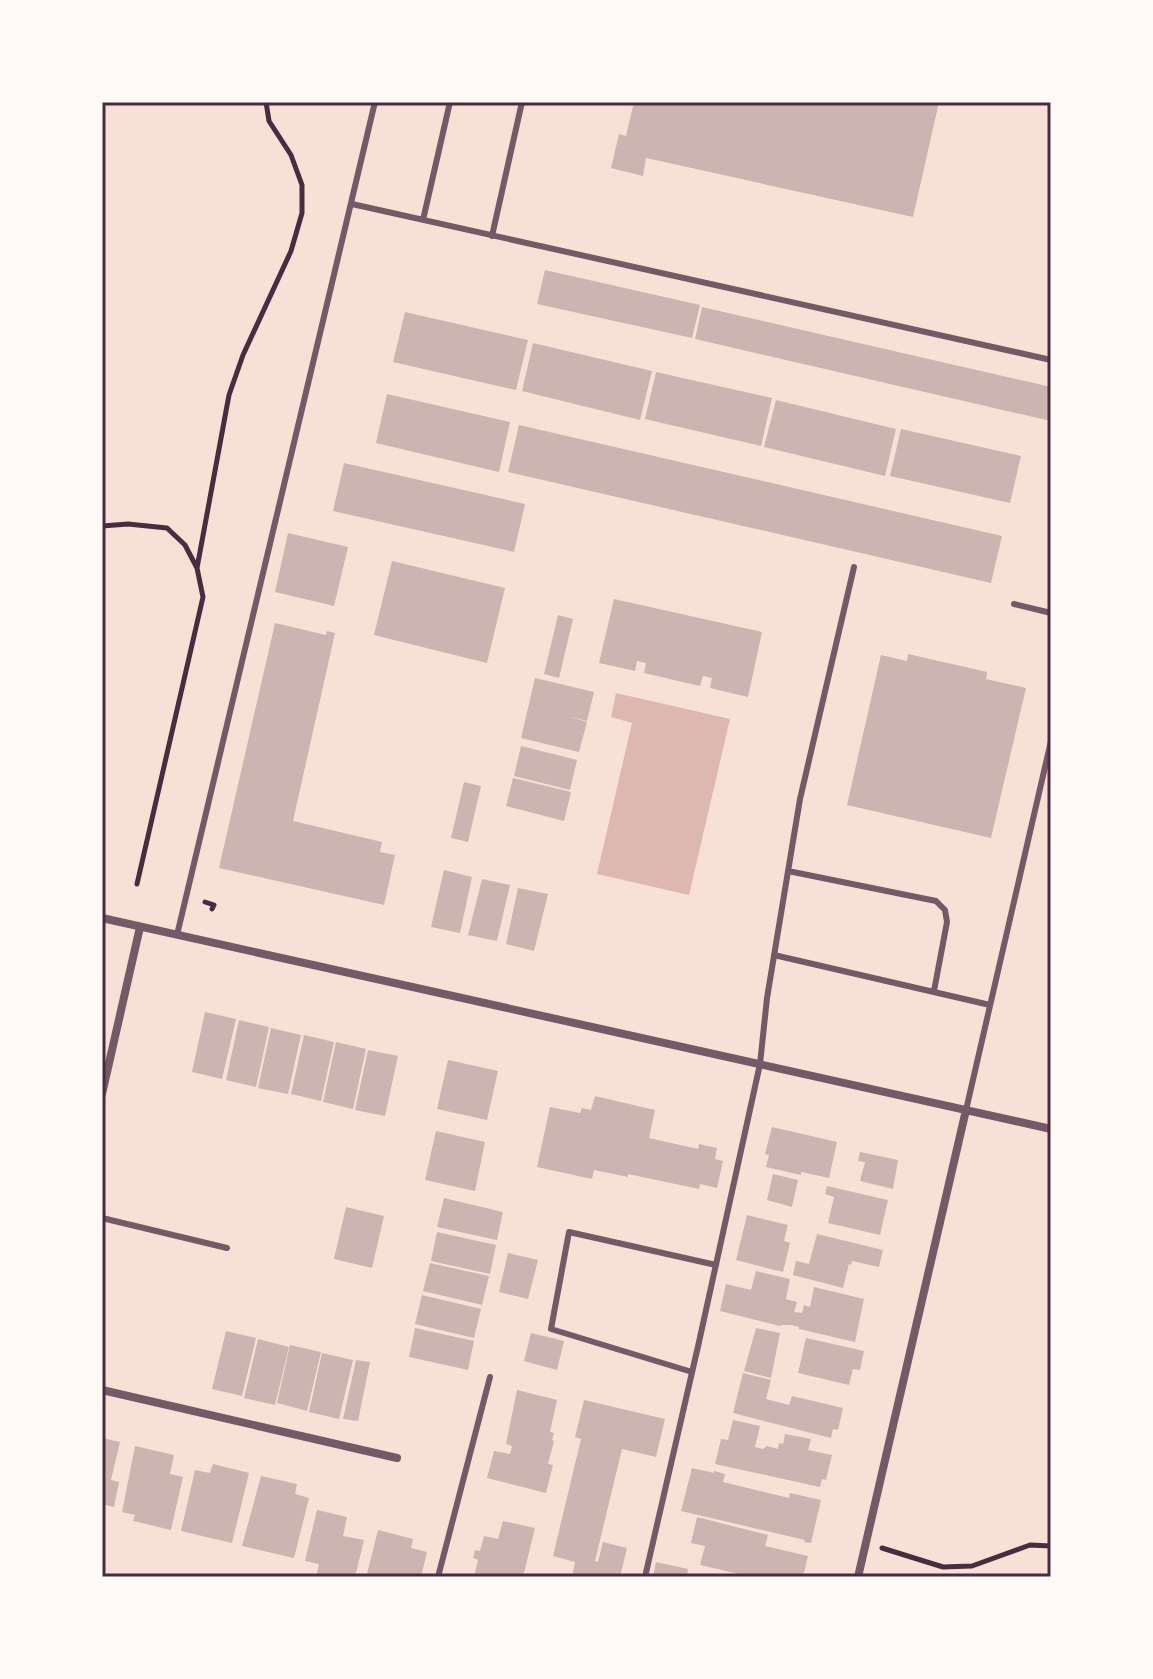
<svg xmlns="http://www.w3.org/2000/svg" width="1153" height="1679" font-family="'Roboto Condensed',sans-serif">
  <rect width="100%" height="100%" fill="#f7e1d7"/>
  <!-- water -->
  <path fill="#dcb8b0" d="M616 693 730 719 689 895 597 874 632 723 611 717Z"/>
  <!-- building -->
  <path fill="#ccb4b1" d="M634 102H939L913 217 646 158 643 176 611 168 619 134 626 136Z
    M545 270 700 305 692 338 537 304Z
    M702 307 1051 387V421L695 339Z
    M405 312 528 340 516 390 393 362Z
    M533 343 652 371 640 420 522 391Z
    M656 372 772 398 761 446 645 419Z
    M387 394 510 422 499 472 376 443Z
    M776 400 896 429 885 476 764 447Z
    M519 425 1002 536 991 583 508 472Z
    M901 429 1021 456 1010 503 890 476Z
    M344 463 525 504 514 552 333 511Z
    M288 533 348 547 334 606 275 592Z
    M392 561 505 588 487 663 374 635Z
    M614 599 762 632 748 697 710 688 712 678 703 676 700 686 644 673 646 663 637 661 635 671 599 663Z
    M558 615 573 619 559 678 544 674Z
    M275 623 326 635 327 631 335 633 293 821 382 842 380 852 395 855 384 905 219 868Z
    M908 654 987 672 986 679 1026 688 991 838 847 805 881 655 907 661Z
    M535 678 594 692 587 721 567 716 587 722 579 752 521 738Z
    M521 746 577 760 570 790 514 776Z
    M513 778 571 792 564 821 506 806Z
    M464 782 481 786 468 842 451 838Z
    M444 870 472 877 460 933 431 927Z
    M482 879 510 885 497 941 468 935Z
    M518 888 548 894 534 951 506 944Z
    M205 1012 236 1019 222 1079 192 1072Z
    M239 1020 269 1027 256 1087 226 1080Z
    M271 1028 301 1035 288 1094 258 1088Z
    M304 1035 334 1042 321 1101 291 1094Z
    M336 1042 366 1049 353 1109 323 1102Z
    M368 1050 398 1056 385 1116 355 1110Z
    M448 1060 498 1071 487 1120 437 1109Z
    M595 1096 655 1110 649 1138 698 1149 699 1144 717 1148 715 1159 723 1161 717 1188 700 1184 699 1189 628 1174V1177L594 1170 592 1179 537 1167 550 1107 580 1113 582 1108 591 1110Z
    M772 1127 837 1142 829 1178 801 1172V1175L766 1167 769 1155 765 1154Z
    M436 1131 485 1142 475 1191 425 1180Z
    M860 1152 898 1160 893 1189 860 1181 865 1162 858 1161Z
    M773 1174 798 1180 792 1207 767 1200Z
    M827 1186 888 1200 880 1235 828 1223 834 1197 825 1194Z
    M444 1198 503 1212 497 1240 437 1227Z
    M346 1207 384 1216 372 1268 334 1259Z
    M747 1215 788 1225 784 1241 790 1243 783 1272 736 1260Z
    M437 1232 496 1245 490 1274 431 1261Z
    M817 1234 883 1250 879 1267 852 1261 851 1265 849 1264 843 1288 793 1275 796 1261 809 1264Z
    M508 1253 538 1260 528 1299 499 1292Z
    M430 1263 489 1276 482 1305 423 1291Z
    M756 1271 790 1279 786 1299 797 1302 794 1312 802 1313 804 1305 810 1307 814 1287 864 1299 855 1342 799 1329V1327L791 1325H781L780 1326 720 1311 726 1284 751 1290Z
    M422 1295 481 1309 474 1338 415 1324Z
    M415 1328 474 1341 468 1370 409 1357Z
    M756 1328 780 1333 771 1378 744 1371Z
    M226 1331 256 1338 242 1396 212 1389Z
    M531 1333 564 1341 557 1370 524 1361Z
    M806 1338 864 1351 860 1370 853 1369 849 1385 798 1373Z
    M258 1339 289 1347 275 1405 244 1398Z
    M290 1345 321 1352 307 1411 277 1403Z
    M322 1353 353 1360 339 1419 309 1412Z
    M356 1360 370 1362 358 1421 343 1419Z
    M743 1373 771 1380 766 1399 789 1405 792 1396 843 1408 838 1430 833 1429 831 1438 733 1413Z
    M517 1390 557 1400 550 1432 554 1433 552 1440 554 1441 548 1464 553 1465 546 1493 487 1478 494 1451 510 1454 512 1446 506 1444Z
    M584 1400 665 1419 656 1457 622 1449 595 1561 598 1562 603 1542 627 1548 620 1577H572L575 1562 553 1556 581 1439 575 1437Z
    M733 1420 760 1426 755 1447 763 1449 767 1446 778 1449 779 1443 783 1444 785 1434 811 1439 808 1450 832 1455 826 1480 822 1479 820 1487 715 1464 721 1439 728 1440Z
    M102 1438 120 1442 111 1480 119 1482 114 1507 102 1504Z
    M135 1446 174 1455 170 1474 183 1477 171 1530 133 1521 135 1515 122 1512Z
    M213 1464 249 1473 232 1543 181 1531 195 1470 210 1473Z
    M692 1468 714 1473V1471L725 1474 723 1482 789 1498 790 1493 821 1500 811 1543 804 1542 805 1540 681 1511Z
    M261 1476 297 1484 295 1494 309 1498 294 1558 242 1546Z
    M317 1510 347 1517 343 1536 364 1540 355 1577H316L319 1564 305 1561Z
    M697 1517 768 1535 765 1546 808 1556 803 1577H752L700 1565 705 1546 691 1543Z
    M503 1521 535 1528 523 1577H474L478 1560 473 1558 475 1550 480 1551 484 1536 498 1539Z
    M378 1530 413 1539 411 1548 427 1552 421 1577H381L367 1574Z
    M656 1562 688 1569 687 1577H653Z"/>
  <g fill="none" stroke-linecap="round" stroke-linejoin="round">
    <!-- path -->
    <path stroke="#4a2c40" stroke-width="5" d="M102 526 128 524 167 528 185 545 197 568 203 597 137 884
      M197 568 229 395 243 355 291 251 302 213V185L291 155 269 121 266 102
      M205 902 214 905 212 909
      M882 1548 943 1567 972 1566 1030 1545 1051 1546"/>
    <!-- service -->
    <path stroke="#755966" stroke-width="6" d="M352 204 1051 360
      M423 220 450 102
      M492 236 522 102
      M1014 604 1051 613
      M788 871 936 901 945 910 947 922 934 991
      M177 935 375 102
      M774 955 990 1005
      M966 1110 1051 741
      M102 1218 227 1248
      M692 1372 551 1329 569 1232 716 1265
      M438 1577 490 1377
      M645 1577 699 1342 760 1064 767 998 800 799 854 567"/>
    <!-- minor -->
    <path stroke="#755966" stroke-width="8" d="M102 918 1051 1129
      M102 1094 140 927
      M102 1390 397 1458
      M858 1577 966 1110"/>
  </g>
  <!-- border -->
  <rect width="1153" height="1679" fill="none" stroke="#fffaf5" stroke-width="208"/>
  <rect x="104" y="104" width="945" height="1471" fill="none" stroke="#4a2c40" stroke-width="3"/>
</svg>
